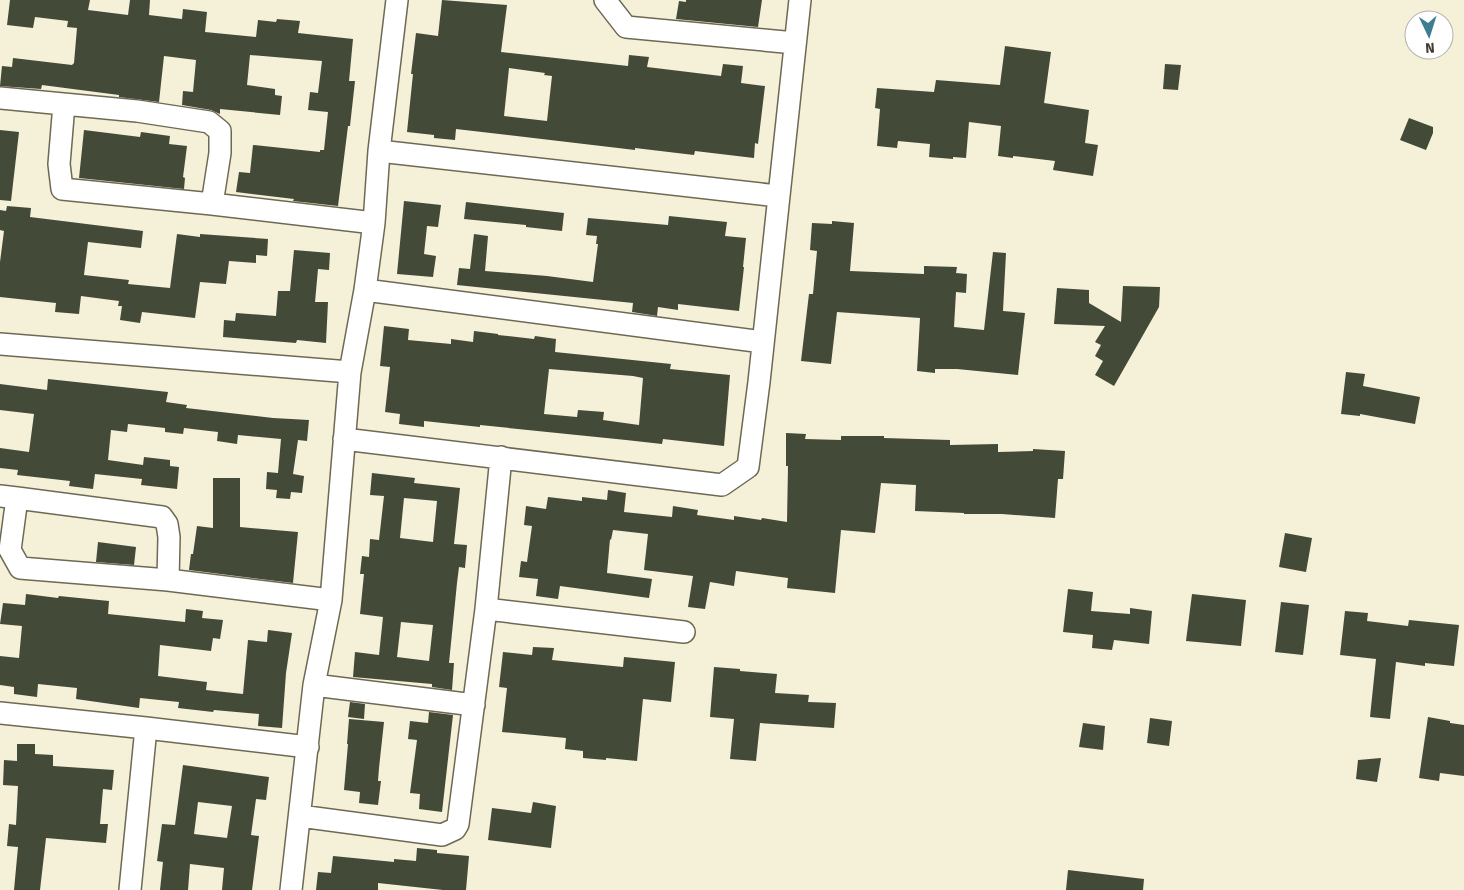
<svg xmlns="http://www.w3.org/2000/svg" width="1464" height="890" font-family="'Fira Sans',sans-serif">
  <rect width="100%" height="100%" fill="#f5f0d8"/>
  <!-- building -->
  <path fill="#434a37" fill-rule="evenodd" d="M10 0H90L88 10 128 15 130 0H150L149 15 182 19 183 9 207 12 205 32 256 37 258 20 276 22 277 19 300 21 298 33 353 39 349 81H355L350 126H348L338 206 293 201 294 199 236 192 239 172 250 173 253 145 320 152V150H324L328 112 308 110 310 92 318 93 322 61 250 55 247 85 275 89V95L282 96 280 115 220 109V114L211 110 182 105 183 91 193 92 196 60 164 56 159 102 119 97V95L42 85 41 89 0 86 2 66 12 67 13 58 72 65 74 63 77 28 67 27 68 21 35 17 33 28 7 25Z
    M442 0 507 5 501 52 628 66 629 55 649 57 647 67 721 76 723 64 743 66 741 83 765 86 758 144 755 143 754 158 695 151 694 155 635 148V150L456 129 455 140 434 138V135L407 132 413 74H411L416 33 438 36ZM509 68 545 73 544 75 552 76 547 121 504 116Z
    M686 0H762L758 27 676 19 679 1 686 2Z
    M1005 46 1051 52 1044 103 1089 110 1085 143 1098 145 1093 176 1053 170 1055 161 1013 156V158L998 156 1001 126 969 122 966 158 953 157V159L929 157 930 144 898 141 897 148 877 146 880 109 875 108 877 88 934 92 936 80 1000 85Z
    M1165 64 1181 65 1178 90 1163 89Z
    M1409 118 1433 127V133L1426 150 1400 140Z
    M0 130 19 132 11 201 0 200Z
    M84 130 140 137 141 132 170 136 169 144 187 146 183 177 185 178 184 189 79 178Z
    M404 201 441 205 438 227 427 226 424 254 436 256 433 277 397 274Z
    M466 202 564 213 562 231 526 227V225L464 219Z
    M7 206 31 208 30 217 143 231 141 248 88 242 84 275 129 280 128 284 170 288 177 234 200 237V234L268 239 267 256 256 255V263L229 261 226 284 200 282 195 318 142 312 140 323 120 320 122 306H118L119 301 81 296 79 314 55 312 56 303 0 297V262L4 231 0 230V210L6 211Z
    M669 216 727 222 725 236 746 238 743 267H744L739 311 678 304V310L658 307 657 316 632 312 633 303 457 285 459 268 470 269 474 234 488 236 485 271 547 276 593 282 598 244H596L597 236 586 235 588 218 668 225Z
    M832 221 854 223 850 271 924 274V266L957 267 956 273 967 274 966 293 956 292 954 327 984 330 993 252 1006 253 1003 311 1025 313 1018 375 957 369H935V373L917 371 920 318 837 312 831 364 801 361 809 294H813L817 251 810 250 812 223 832 224Z
    M294 250 330 253 329 270 318 269 315 302H328L326 343 297 340 296 343 223 337 224 320 235 321 236 313 276 316 278 291H290Z
    M1123 286 1160 287 1159 307 1114 386 1095 375 1103 361 1095 356 1101 345 1095 342 1105 326 1054 324 1057 288 1089 290V303L1121 322Z
    M384 326 409 329 408 340 451 344V339L473 342 474 331 498 334V335L534 339 535 336 556 339 555 352 671 364 670 369 730 375 724 446 663 439 662 444 626 440 480 425V427L424 421V427L399 424 400 414 385 412 390 367 380 366ZM549 369 633 376 643 378 639 425 603 420 604 412 578 410 577 417 544 414Z
    M1346 372 1365 374 1363 386 1420 397 1415 424 1360 414V416L1341 414Z
    M48 379 168 392 166 402 187 405 186 408 273 418 309 420 307 441 298 440 293 474 304 476 302 493 291 492 290 499 276 498 277 490 266 489 267 472 278 473 281 439 238 435 237 444 217 441 218 432 184 428 183 434 165 432V428L128 424 127 432 111 430 108 460 143 465 144 457 170 460V466L179 467 177 489 141 485 142 479 95 474 93 489 69 486 70 481 17 475 18 470 0 468V448L29 452 34 414 0 410V384L47 390Z
    M786 433 806 434 805 439 841 440V436H884V438L950 440V445L998 444V452L1033 451V449L1065 451 1063 479H1058L1055 518 1002 514H964V513L915 511 916 485 881 483 875 533 841 530 835 593 787 588 788 578 736 571 734 586 710 582 705 609 688 607 693 576 644 570 648 534 613 530 611 540 610 539 607 573 652 579 649 598 560 586 558 599 536 596 538 579 519 577 521 561 527 562 532 526 524 525 526 506 546 509 548 497 582 501V497L607 500 608 490 626 493 624 512 672 517 673 506 698 510 697 515 734 520V516L761 520 762 518 787 522 788 466H786Z
    M372 473 415 478 414 483 460 488 454 544 467 545 465 568 459 567 457 583 449 663H454L452 690 432 687V684L353 677 355 652 379 655 383 617 360 614 364 574H360L362 556 369 557 370 539 379 540 384 496 370 495ZM404 498 437 501 433 542 400 538ZM401 622 433 625 429 661 397 657Z
    M213 478H240V527L298 532 293 583 189 570 191 554H193L197 526 213 528Z
    M1285 533 1312 538 1306 572 1279 567Z
    M98 542 136 547 134 565 96 562Z
    M1068 589 1093 592 1091 611 1130 614V608L1152 611 1149 644 1114 640 1112 650 1092 648 1093 635 1063 632Z
    M26 594 58 598 59 596 109 601 108 614 185 622 186 609 203 611 202 618 223 620 220 639 213 638 211 651 160 645 158 676 207 682 206 690 243 694 248 640 267 642 268 630 292 633 286 673 282 728 258 726 259 714 214 710 213 712 178 708 179 702 140 698 139 708 76 699 77 688 38 684 37 697 14 694V687L0 685V656L19 658 22 626 0 624 3 603 25 605Z
    M1192 594 1246 600 1241 646 1186 641Z
    M1281 602 1309 605 1303 655 1275 652Z
    M1345 611 1368 613 1367 621 1408 626 1409 620 1459 625 1454 666 1425 663V666L1396 662 1390 719 1370 717 1376 659 1340 655Z
    M533 647 554 648 552 660 623 667 624 657 675 662 671 702 643 699 637 761 606 758V760L583 758V751L565 749 566 738 502 732 507 688 499 687 503 652 532 655Z
    M714 667 740 669V671L777 674 775 693 809 695 808 702 836 703 834 728 760 723 756 761 730 759 734 719 710 717Z
    M350 702 365 704 364 719 348 717Z
    M429 712 453 715 442 812 419 809 420 794 410 793 417 740 408 739 410 721 428 723Z
    M1428 717 1450 721V723L1464 725V776L1440 773 1439 781 1419 778Z
    M1150 718 1172 721 1169 746 1147 743Z
    M349 719 384 722 379 768 378 781H381L378 805 359 803 360 792 344 790 348 744H347Z
    M1083 723 1105 726 1103 750 1079 747Z
    M17 744H35V754L53 755V766L114 770 112 790 103 789 100 824H108L106 843 46 838 40 890H14L18 847 7 846 9 824 16 825 18 786 3 785 4 760 17 761Z
    M1381 758 1377 782 1356 779 1358 760Z
    M183 765 269 777 266 800 256 799 251 835 259 836 252 890H222L224 868 190 864 188 890H160L163 862 157 861 162 824 175 825ZM198 802 232 806 227 838 194 834Z
    M533 802 556 806 551 848 488 840 492 808 531 813Z
    M417 848 437 850V853L469 856 466 890H443L378 883V890H316L318 872 331 873 333 856 394 862V859L416 861Z
    M1068 870 1144 879 1143 890H1066Z"/>
  <g fill="none" stroke-linecap="round" stroke-linejoin="round">
    <defs>
      <path id="street" d="M605 0 626 27 795 43
        M0 98 137 111 209 122 220 131V153L212 204 374 223
        M64 104 59 164 62 189 212 204
        M379 151 778 196
        M365 290 763 342
        M0 344 350 372
        M344 439 722 485 748 467 759 382 800 0
        M0 496 17 498 10 550 20 568 168 580 331 600
        M17 498 162 517 167 524 169 537 168 580
        M486 609 684 632
        M314 685 474 705
        M0 713 146 728 308 747
        M300 816 442 835 455 829 458 824 486 609 501 457
        M130 890 146 728
        M291 890 314 685 331 600 350 372 365 290 374 223 379 151 397 0"/>
    </defs>
    <!-- street casing -->
    <use href="#street" stroke="#6d6954" stroke-width="24"/>
    <!-- street -->
    <use href="#street" stroke="#fff" stroke-width="21"/>
  </g>
  <!-- north arrow -->
  <g transform="translate(1429 35) rotate(176)"><circle r="24" fill="#ffffff" stroke="#b2b1ad"/>
  <path d="M0-4L9 19L0 12L-9 19Z" fill="#3c7d90"/>
  <text y="-8" font-size="14" font-weight="bold" text-anchor="middle" fill="#3e3c33">N</text>
  </g>
</svg>
